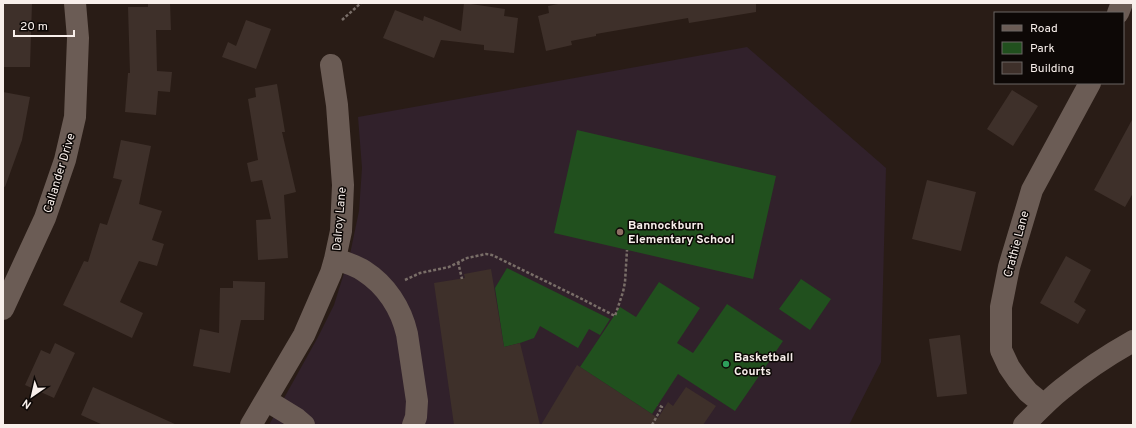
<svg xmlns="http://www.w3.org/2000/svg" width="1136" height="428" font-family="Overpass,sans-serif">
  <rect width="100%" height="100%" fill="#291c16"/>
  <!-- education -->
  <path fill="#31212b" d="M747 47 886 168 881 362 849 425H269L318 337 334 305 350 254 359 211 362 168 358 117Z"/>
  <!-- green -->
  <path fill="#21501e" d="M577 130 776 176 753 279 554 233Z
    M507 268 610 319 600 335 589 329 578 348 540 326 534 338 520 343 504 347 495 288Z
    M801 279 831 299 810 330 779 309Z
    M659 282 700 308 677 343 693 353 727 304 783 341 735 411 678 374 652 414 580 367 620 307 636 317Z"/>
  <!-- building -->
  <path fill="#3e302a" d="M3 3H32L30 67H3Z
    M148 3H170L171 30H156L157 71 172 72 170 92 158 91 156 115 125 112 128 73H130L128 7H148Z
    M464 3 505 9 504 16 518 18 514 53 484 50V45L441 40 434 58 383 38 395 10 423 21 424 16 461 31Z
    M563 3H756V12L689 23 688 18 596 34V36L571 41 572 45 546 51 538 16 549 13 548 6Z
    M246 20 271 29 256 69 222 57 228 42 236 46Z
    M277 84 285 132H282L296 192 284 195 288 258 258 260 256 220 271 219 262 180 251 182 247 163 258 160 248 99 256 97 255 88Z
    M1012 90 1038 106 1013 146 987 129Z
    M3 92 30 97 22 140 5 187 3 186Z
    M1133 118V193L1125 207 1094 190Z
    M121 140 151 146 139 204 162 211 152 240 164 244 157 266 139 261 120 302 143 313 132 338 63 305 84 261 88 262 100 223 107 225 122 180 113 178Z
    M927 180 976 192 961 251 912 239Z
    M1066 256 1091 270 1074 302 1086 310 1078 324 1040 303Z
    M491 269 504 347 520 343 540 425H454L434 283 465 278 464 274Z
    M233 281 265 282 264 320H241L230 373 193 366 200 329 219 333 220 288H233Z
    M960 335 967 394 937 397 929 339Z
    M55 343 75 353 54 398 25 385 41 350 50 354Z
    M577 365 658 418 668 402 673 406 686 387 716 406 703 425H541Z
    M93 387 177 425H103L81 415Z"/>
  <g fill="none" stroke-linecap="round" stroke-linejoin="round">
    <!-- path -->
    <path stroke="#796e68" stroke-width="2.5" stroke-dasharray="3 2" stroke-linecap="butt" d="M342 20 361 3
      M458 262 462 279
      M405 280 420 273 449 267 467 258 486 254 492 255 578 297 615 316 623 292 625 282 627 250
      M652 425 662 407 658 405"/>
    <!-- minor -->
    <path stroke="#6b5c55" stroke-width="22" d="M1118 13 1122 3
      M335 259C345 262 355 265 364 271 386 285 401 308 407 334L417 401 416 417 413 425
      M3 309 45 218 65 160 75 117 78 38 75 3
      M266 400 297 419 304 425
      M1044 405 1028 392 1018 380 1009 367 1001 350V307L1009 267 1032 190 1090 83
      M251 425 304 335 331 273 335 259 341 231 343 185 337 105 331 65
      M1024 425C1036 413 1048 400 1062 389 1084 371 1108 355 1133 341"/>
  </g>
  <!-- markers -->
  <circle fill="#8d6e63" stroke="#0d0806" stroke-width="1.5" cx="620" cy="232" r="4"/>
  <circle fill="#2e9e5b" stroke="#0d0806" stroke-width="1.5" cx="726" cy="364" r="4"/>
  <g text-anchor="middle" stroke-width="3" stroke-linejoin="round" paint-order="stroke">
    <!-- street labels -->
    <g font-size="12" fill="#f8efeb" stroke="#0d0806">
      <text transform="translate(59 173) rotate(-73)" y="4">Callander Drive</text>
      <text transform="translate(339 219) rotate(-85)" y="4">Dalroy Lane</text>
      <text transform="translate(1016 244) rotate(-75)" y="4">Crathie Lane</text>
    </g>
    <!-- poi labels -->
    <g font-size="12" font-weight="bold" fill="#f8efeb" stroke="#0d0806" text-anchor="start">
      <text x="628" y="229">Bannockburn<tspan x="628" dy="14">Elementary School</tspan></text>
      <text x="734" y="361">Basketball<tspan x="734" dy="14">Courts</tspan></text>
    </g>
  </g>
  <!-- border -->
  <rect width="1136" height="428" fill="none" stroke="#f8efeb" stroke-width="8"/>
  <!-- legend -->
  <rect x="994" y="12" width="130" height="72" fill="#0d0806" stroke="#6b6462"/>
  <rect x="1002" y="25" width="20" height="6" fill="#6b5c55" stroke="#6b6462"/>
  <text x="1030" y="32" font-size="12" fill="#f8efeb">Road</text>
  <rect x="1002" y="42" width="20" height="12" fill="#21501e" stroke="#6b6462"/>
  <text x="1030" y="52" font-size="12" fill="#f8efeb">Park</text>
  <rect x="1002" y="62" width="20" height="12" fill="#3e302a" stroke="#6b6462"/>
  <text x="1030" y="72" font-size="12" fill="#f8efeb">Building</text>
  <!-- north arrow -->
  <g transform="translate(32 396) rotate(214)" stroke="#0d0806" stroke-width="3" paint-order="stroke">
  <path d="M0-3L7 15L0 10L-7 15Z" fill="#f8efeb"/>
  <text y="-6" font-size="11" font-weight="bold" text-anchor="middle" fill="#f8efeb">N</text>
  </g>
  <!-- scale -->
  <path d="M14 30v6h60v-6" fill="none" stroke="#f8efeb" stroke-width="2"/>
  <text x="20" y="30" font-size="12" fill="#f8efeb" stroke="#0d0806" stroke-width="3" paint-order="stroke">20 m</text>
</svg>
